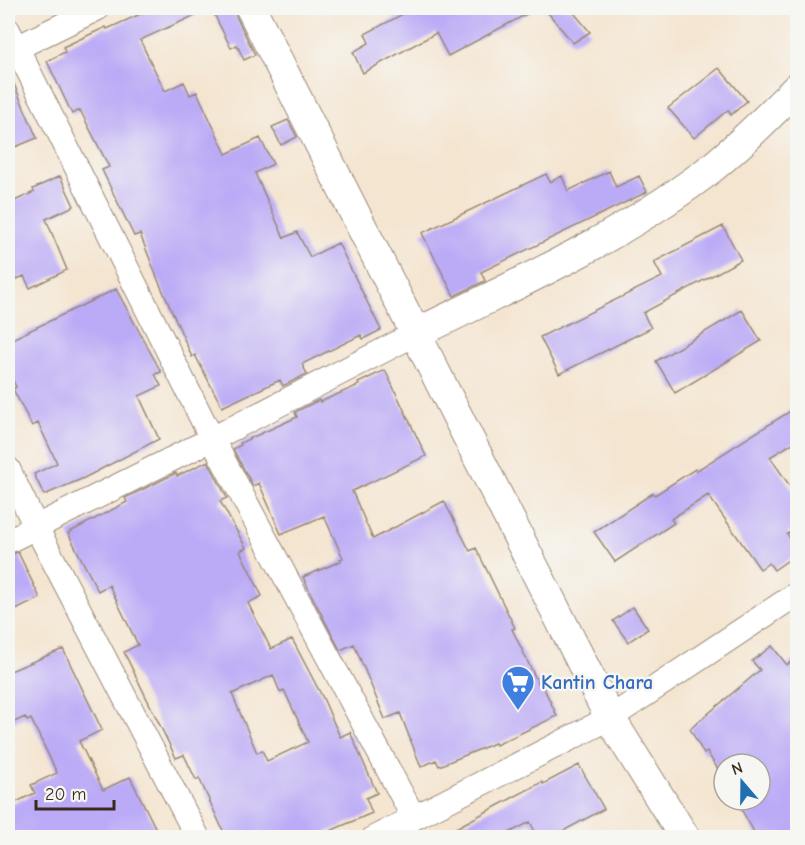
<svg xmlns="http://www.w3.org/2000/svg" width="805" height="845" font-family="'Comic Neue',sans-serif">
  <rect width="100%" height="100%" fill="#f6f6f2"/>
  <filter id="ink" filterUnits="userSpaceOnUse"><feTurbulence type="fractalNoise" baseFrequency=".0167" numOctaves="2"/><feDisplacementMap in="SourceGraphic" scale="12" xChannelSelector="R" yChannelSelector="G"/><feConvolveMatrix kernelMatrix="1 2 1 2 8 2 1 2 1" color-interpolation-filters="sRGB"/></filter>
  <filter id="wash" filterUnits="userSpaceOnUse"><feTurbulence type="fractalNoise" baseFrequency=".008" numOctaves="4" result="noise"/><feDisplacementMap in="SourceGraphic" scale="24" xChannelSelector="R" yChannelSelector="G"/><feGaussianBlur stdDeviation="1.35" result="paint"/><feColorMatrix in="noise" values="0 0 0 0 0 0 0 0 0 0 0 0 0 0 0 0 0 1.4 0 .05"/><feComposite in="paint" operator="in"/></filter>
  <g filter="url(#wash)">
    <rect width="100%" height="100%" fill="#f4e5d0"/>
    <g id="blocks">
      <!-- building -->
      <path fill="#bbaaf6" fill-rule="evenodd" d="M154 8H234L236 16 255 55 244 60 237 45 231 48 211 8 140 40 165 91 184 82 190 95 197 92 226 154 260 138 273 164 255 173 284 238 297 232 310 257 338 243 381 330 363 339 361 335 302 364 307 374 283 386 280 380 222 407 195 355 192 357 158 280 140 234 134 236 102 170 109 167 80 110 72 114 47 61 65 52 63 47 106 27 107 29Z
        M414 8H538L448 56 436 33 363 73 353 52 369 43 365 34Z
        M544 8H570L590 32 573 43Z
        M719 68 747 101 731 115 728 110 694 138 668 108Z
        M8 70 37 138 8 150Z
        M288 120 297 137 281 145 272 127Z
        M609 171 616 187 639 176 647 192 481 272 485 281 454 296 422 233 546 174 550 182 562 176 568 191Z
        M60 176 74 206 46 219 67 270 30 288 24 276 8 283V204L34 192 33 189Z
        M723 226 741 260 643 313 651 328 559 374 540 337 662 277 654 262Z
        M116 289 161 372 155 374 161 386 139 396 159 439 84 478 44 495 34 474 57 463 38 423 32 426 13 389 16 387 8 369V341Z
        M742 310 761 341 675 393 656 361Z
        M385 370 426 456 352 491 373 539 444 501 470 551 476 548 515 628 512 629 538 683 541 682 557 716 496 745 495 743 439 766 436 760 421 767 400 713 385 719 354 644 340 650 310 592 303 577 341 561 340 559 343 558 324 516 281 534 259 483 253 486 233 449 241 445 240 443 297 417 295 412 319 400 320 402 359 385 358 383Z
        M798 406V440L770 457 798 498V527L787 534 798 550V553L774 570 769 563 760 569 708 495 671 519 674 523 615 562 594 532 653 493 655 495 695 469 696 471Z
        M208 461 227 498 220 501 246 548 240 551 262 596 248 603 271 649 292 639 323 698 340 737 350 732 377 793 366 798 372 813 316 837H226L199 778 196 780 184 755 176 758 124 652 138 645 109 585 98 591 68 533 127 502 125 498 176 473 177 476ZM273 675 280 692 284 690 308 742 267 761 262 750 257 753 232 694Z
        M18 552 40 598 8 614V555Z
        M633 607 648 629 628 642 613 621Z
        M772 646 787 665 798 656V837H757L736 800H760V764H724V779L707 752 704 754 690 729 760 670 752 661Z
        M63 649 102 730 79 741 103 790 130 777 160 837H8V806L35 793 31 785 57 773 31 719 27 721 25 717 8 725V672Z
        M579 765 604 809 552 837H538L530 822 501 837H439L542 782 543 784Z"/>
    </g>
  </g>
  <g filter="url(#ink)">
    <use href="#blocks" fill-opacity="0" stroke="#988877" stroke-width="1.5"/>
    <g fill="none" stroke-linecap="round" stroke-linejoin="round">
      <defs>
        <path id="minor" d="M8 30 212 439 414 818
          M8 52 98 8
          M8 469 36 527 198 838
          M8 541 212 439 417 333
          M374 838 610 718 798 593"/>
        <path id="tertiary" d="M251 8 610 718 685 838
          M417 333C515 285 616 240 704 174 738 148 767 117 798 87"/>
      </defs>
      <!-- minor casing -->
      <use href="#minor" stroke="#988877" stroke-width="26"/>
      <!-- tertiary casing -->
      <use href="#tertiary" stroke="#988877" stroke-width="32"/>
      <!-- minor -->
      <use href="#minor" stroke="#fff" stroke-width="24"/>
      <!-- tertiary -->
      <use href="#tertiary" stroke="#fff" stroke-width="30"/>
    </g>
  </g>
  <!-- icons -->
  <defs>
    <symbol id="supermarket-pin" viewBox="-11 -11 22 30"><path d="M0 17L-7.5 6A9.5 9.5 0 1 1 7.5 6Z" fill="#3f7fe0" stroke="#f6f6f2"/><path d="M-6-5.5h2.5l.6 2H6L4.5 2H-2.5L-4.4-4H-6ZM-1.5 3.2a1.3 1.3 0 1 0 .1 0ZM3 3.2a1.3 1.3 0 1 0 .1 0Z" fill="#fff"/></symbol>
  </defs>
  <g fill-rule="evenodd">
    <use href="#supermarket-pin" x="499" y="663" width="38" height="52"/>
  </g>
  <g text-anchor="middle" stroke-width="5" stroke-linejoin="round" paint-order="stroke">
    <!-- shop labels -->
    <g font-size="20" font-weight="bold" fill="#366cbe" stroke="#f6f6f2" text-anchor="start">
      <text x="541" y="689">Kantin Chara</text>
    </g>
  </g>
  <!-- margin -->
  <rect width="805" height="845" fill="none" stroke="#f6f6f2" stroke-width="30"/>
  <!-- north arrow -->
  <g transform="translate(742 782) rotate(340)"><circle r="28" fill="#f6f6f2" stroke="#aba49d" stroke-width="1.5"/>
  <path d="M0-4.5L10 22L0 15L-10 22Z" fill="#1f6fb2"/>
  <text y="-9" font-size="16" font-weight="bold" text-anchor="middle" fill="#3b2a1e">N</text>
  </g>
  <!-- scale -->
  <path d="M36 800v9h78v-9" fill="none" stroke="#3b2a1e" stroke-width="3"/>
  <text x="45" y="800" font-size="18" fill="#3b2a1e" stroke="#f6f6f2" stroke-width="4.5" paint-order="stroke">20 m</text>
</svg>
